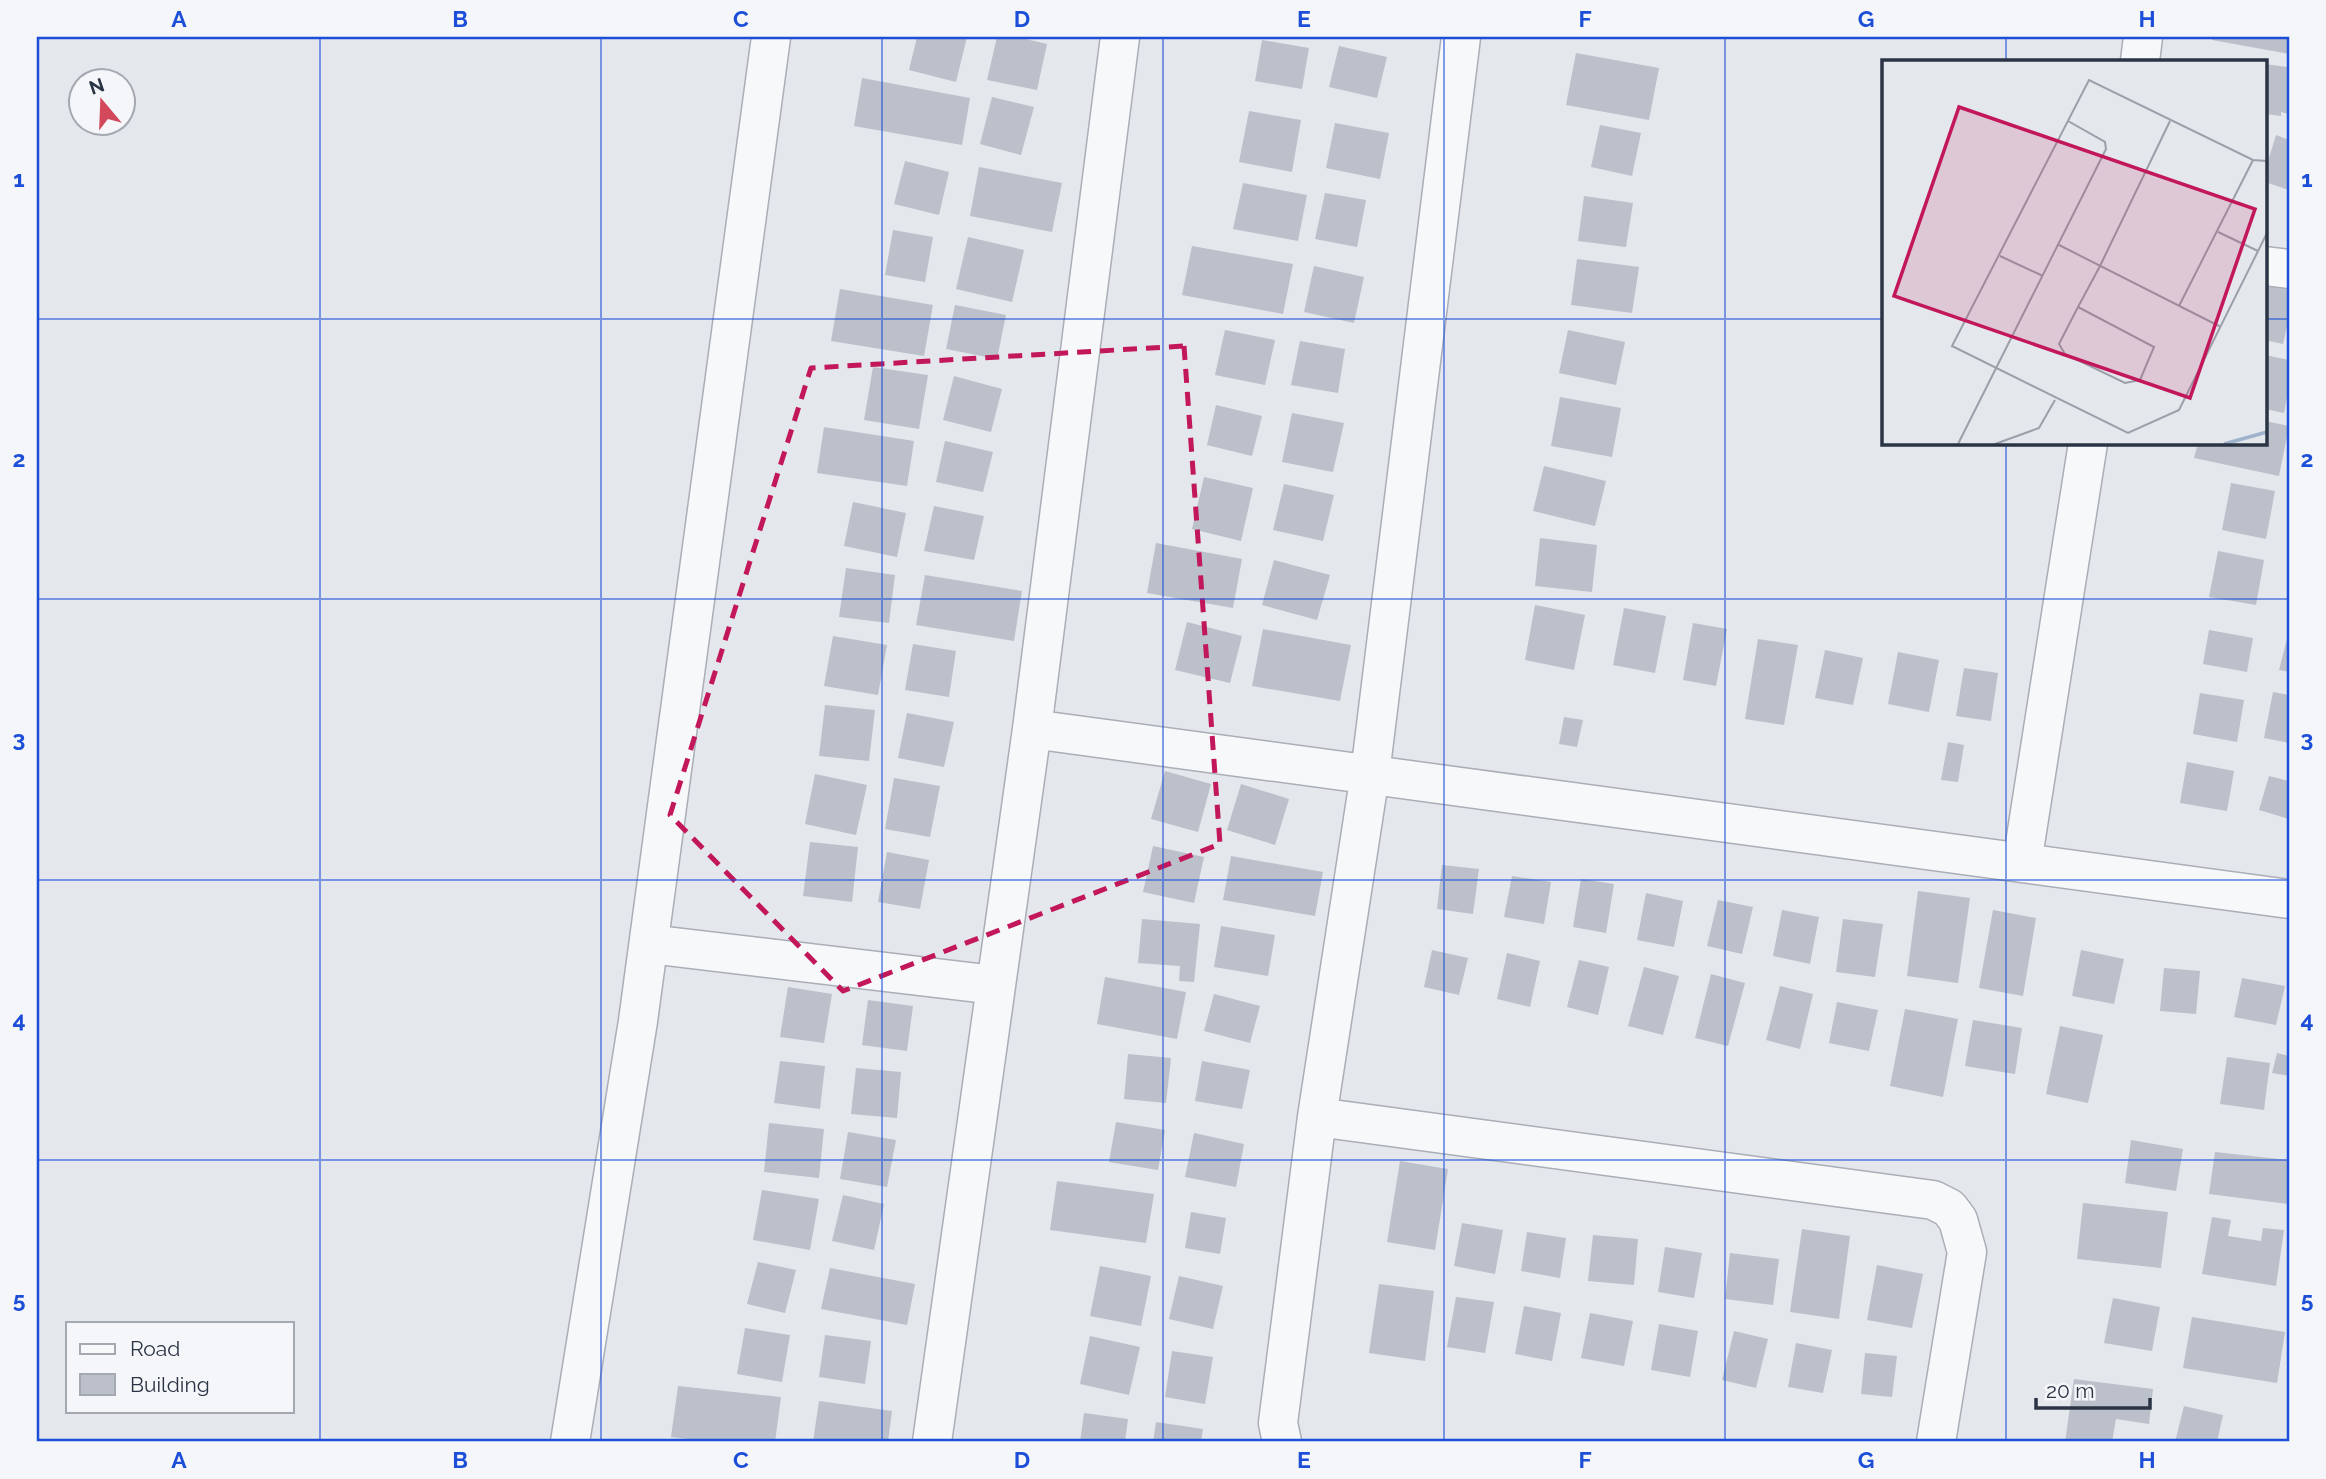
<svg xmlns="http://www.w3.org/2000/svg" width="2326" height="1479" font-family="Raleway,sans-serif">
  <rect width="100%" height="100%" fill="#e4e7ec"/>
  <!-- building -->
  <path fill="#bbc0ca" d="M917 37H967L956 82 909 70Z
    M997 37H1017L1047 44 1037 90 987 80Z
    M2212 37H2289V54L2212 40Z
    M1262 40 1309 48 1302 89 1255 81Z
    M1339 46 1387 57 1377 98 1329 87Z
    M1576 53 1659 68 1649 120 1566 105Z
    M2265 64 2287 67 2289 114 2281 112V116L2265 114Z
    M862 78 970 98 962 145 854 126Z
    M992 97 1034 107 1021 155 980 144Z
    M1249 111 1301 120 1292 172 1239 162Z
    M1335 123 1389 133 1380 179 1326 168Z
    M1600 125 1641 133 1632 176 1591 167Z
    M2276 135 2289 140V190L2265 182V171Z
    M905 161 949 172 939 215 894 204Z
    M979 167 1062 183 1052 232 970 216Z
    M1243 183 1307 195 1298 241 1233 229Z
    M1325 193 1366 200 1357 247 1315 239Z
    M1584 196 1633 203 1626 247 1578 241Z
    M893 230 933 237 925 282 885 275Z
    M968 237 1024 250 1012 302 956 289Z
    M1192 246 1293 264 1283 314 1182 295Z
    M1577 259 1639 267 1632 313 1571 305Z
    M1314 266 1364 277 1354 323 1304 312Z
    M2265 284 2289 290V318L2283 344 2265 340Z
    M840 289 933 305 924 356 831 341Z
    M955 305 1006 315 997 359 946 349Z
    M1225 330 1275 340 1265 385 1215 375Z
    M1568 330 1625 342 1616 385 1559 373Z
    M1300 341 1345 349 1338 393 1291 385Z
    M2265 355 2289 360V387L2284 413 2265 409Z
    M873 367 928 375 919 429 864 420Z
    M954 376 1002 389 991 432 943 420Z
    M1560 397 1621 408 1612 457 1551 446Z
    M1216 405 1262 416 1252 456 1207 445Z
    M1292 413 1344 423 1333 472 1282 462Z
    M2265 421 2289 426 2279 476 2194 458 2198 443H2265Z
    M824 427 914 441 907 486 817 473Z
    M945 441 993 452 983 492 936 482Z
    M1544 466 1606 481 1595 526 1533 511Z
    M1204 477 1253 488 1241 541 1192 529Z
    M2231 483 2275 491 2266 539 2222 530Z
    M1284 484 1334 495 1323 541 1273 530Z
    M853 502 906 513 897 557 844 546Z
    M934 506 984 516 974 560 924 551Z
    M1540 538 1597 545 1592 592 1535 586Z
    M1156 543 1242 559 1233 608 1147 593Z
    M2218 551 2264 560 2256 605 2209 597Z
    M1274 560 1330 575 1317 620 1262 605Z
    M846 568 895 575 889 623 839 617Z
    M925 575 1022 591 1014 641 916 625Z
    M1535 605 1585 615 1574 670 1525 660Z
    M1624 608 1666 616 1655 673 1613 665Z
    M1187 622 1242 636 1230 683 1175 670Z
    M1693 623 1727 629 1716 686 1683 680Z
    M1263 629 1351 645 1340 701 1252 686Z
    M2209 630 2253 638 2247 672 2203 664Z
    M2289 631V672L2279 670Z
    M833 636 887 645 878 695 824 686Z
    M1758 639 1798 645 1784 725 1745 719Z
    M913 644 956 651 949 697 905 690Z
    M1825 650 1863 658 1853 705 1815 698Z
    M1898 652 1939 660 1929 712 1888 704Z
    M1964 668 1998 673 1991 721 1956 716Z
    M2273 692 2289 695V743L2264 738Z
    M2200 693 2244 700 2237 742 2193 734Z
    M825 705 875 710 869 761 819 756Z
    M907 713 954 722 944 767 898 758Z
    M1564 717 1583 720 1577 747 1559 744Z
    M1948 742 1964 745 1958 782 1941 780Z
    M2187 762 2234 771 2227 811 2180 803Z
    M1165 771 1211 784 1198 832 1151 819Z
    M815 774 867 785 856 835 805 824Z
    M2269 776 2289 781V819L2259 810Z
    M894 778 940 786 930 837 885 829Z
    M1241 784 1289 799 1275 845 1227 830Z
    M810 842 858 847 852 902 803 896Z
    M1153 846 1204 857 1194 903 1143 892Z
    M887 852 929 860 920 909 878 902Z
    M1231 856 1323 872 1315 916 1223 900Z
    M1442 865 1479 869 1473 914 1437 909Z
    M1512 876 1551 882 1544 924 1504 917Z
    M1581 879 1614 884 1606 933 1573 927Z
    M1918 891 1970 898 1958 983 1907 976Z
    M1646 893 1683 901 1674 947 1637 940Z
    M1718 900 1753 907 1742 954 1707 946Z
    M1782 910 1819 917 1810 964 1773 956Z
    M1993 910 2036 918 2023 996 1979 988Z
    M1142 919 1200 924 1194 982 1179 981 1180 966 1138 963Z
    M1843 919 1883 924 1875 977 1836 972Z
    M1221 926 1275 935 1268 976 1214 967Z
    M1432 950 1468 958 1459 995 1424 987Z
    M2081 950 2124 959 2114 1004 2072 996Z
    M1507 953 1540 961 1530 1007 1497 999Z
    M1579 960 1609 967 1598 1015 1567 1007Z
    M1644 967 1679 976 1663 1035 1628 1026Z
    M2164 968 2200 971 2196 1014 2160 1011Z
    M1711 974 1745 983 1728 1046 1695 1038Z
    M1105 977 1186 992 1177 1039 1097 1024Z
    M2242 978 2285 986 2276 1025 2234 1017Z
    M1780 986 1813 994 1800 1049 1766 1040Z
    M788 987 832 994 824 1043 780 1037Z
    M1214 994 1260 1006 1250 1043 1204 1031Z
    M868 1000 913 1006 907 1051 862 1045Z
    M1837 1002 1878 1010 1869 1051 1829 1043Z
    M1905 1009 1958 1019 1943 1097 1890 1086Z
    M1973 1020 2022 1028 2015 1074 1965 1066Z
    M2060 1026 2103 1035 2088 1103 2046 1094Z
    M2277 1053 2289 1056V1076L2272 1073Z
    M1128 1054 1171 1058 1166 1103 1124 1099Z
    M2227 1057 2270 1063 2264 1110 2220 1104Z
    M780 1061 825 1066 820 1109 774 1103Z
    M1202 1061 1250 1070 1242 1109 1195 1101Z
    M856 1068 901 1072 897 1118 851 1114Z
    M1116 1122 1165 1130 1158 1170 1109 1162Z
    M769 1123 824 1129 819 1178 764 1172Z
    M848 1132 896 1140 887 1187 840 1179Z
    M1194 1133 1244 1144 1236 1187 1185 1177Z
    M2131 1140 2183 1149 2176 1191 2125 1183Z
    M2215 1152 2289 1160V1204L2209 1194Z
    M1400 1161 1448 1169 1435 1250 1387 1242Z
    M1057 1181 1154 1194 1146 1243 1050 1230Z
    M762 1190 819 1199 810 1250 753 1240Z
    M843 1195 884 1204 874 1250 832 1241Z
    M2083 1203 2168 1212 2161 1268 2077 1259Z
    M1191 1212 1226 1218 1220 1254 1185 1248Z
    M2212 1217 2231 1220 2228 1236 2261 1241 2263 1228 2284 1230 2276 1286 2202 1274Z
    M1462 1223 1503 1230 1495 1274 1454 1266Z
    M1802 1229 1850 1236 1839 1319 1790 1312Z
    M1527 1232 1566 1238 1560 1278 1521 1271Z
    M1593 1235 1638 1239 1634 1285 1588 1281Z
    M1665 1247 1702 1253 1694 1298 1658 1292Z
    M1730 1253 1779 1259 1773 1305 1725 1299Z
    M758 1262 796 1270 785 1313 747 1304Z
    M1877 1265 1923 1274 1912 1328 1867 1320Z
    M1100 1266 1151 1276 1141 1326 1090 1316Z
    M830 1268 915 1284 907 1325 821 1309Z
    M1179 1276 1223 1286 1213 1329 1169 1319Z
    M1379 1284 1434 1291 1425 1361 1369 1353Z
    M1456 1297 1494 1302 1485 1353 1447 1347Z
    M2113 1298 2160 1307 2152 1351 2104 1343Z
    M1524 1306 1561 1313 1552 1361 1515 1354Z
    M1590 1313 1633 1321 1624 1366 1581 1358Z
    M2192 1317 2285 1332 2277 1383 2183 1368Z
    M1659 1324 1698 1331 1690 1377 1651 1370Z
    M745 1328 790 1335 782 1382 737 1374Z
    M1734 1331 1768 1339 1756 1388 1722 1380Z
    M825 1335 871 1341 865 1384 819 1377Z
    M1090 1336 1140 1347 1129 1395 1080 1384Z
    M1796 1343 1832 1350 1823 1393 1788 1387Z
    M1172 1351 1213 1357 1205 1404 1165 1397Z
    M1865 1353 1897 1356 1892 1397 1861 1394Z
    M2074 1379 2153 1389 2149 1424 2116 1419 2112 1442H2065Z
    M678 1386 781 1397 775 1442H715L671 1437Z
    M819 1401 892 1411 888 1442H813Z
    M2184 1406 2223 1415 2217 1442H2175Z
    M1084 1413 1128 1419 1125 1442H1080Z
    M1156 1422 1203 1429 1201 1442H1153Z"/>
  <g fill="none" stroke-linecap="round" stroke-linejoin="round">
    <defs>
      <path id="minor" d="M2140 61 2143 37
        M2265 266 2289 269
        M1032 729 2289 899
        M2022 863 2088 443
        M649 944 995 985
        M1317 1117 1933 1200 1949 1208 1958 1220 1967 1252 1936 1442
        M570 1442 638 1021 771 37
        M932 1442 1032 729 1120 37
        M1282 1442 1278 1423 1317 1117 1370 774 1461 37"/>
    </defs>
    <!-- minor casing -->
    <use href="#minor" stroke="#a9aeb7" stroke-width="41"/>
    <!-- minor -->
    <use href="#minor" stroke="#f7f8fa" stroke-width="38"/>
  </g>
  <!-- marked area -->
  <path fill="none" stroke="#c2185b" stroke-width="5" stroke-dasharray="14 9" stroke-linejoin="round" d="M1184 346 1220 844 843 991 670 815 811 368Z"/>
  <!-- grid -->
  <path fill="none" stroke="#1d4ed8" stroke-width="2" stroke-opacity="0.55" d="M320 37V1442M601 37V1442M882 37V1442M1163 37V1442M1444 37V1442M1725 37V1442M2006 37V61M37 319H1883M2265 319H2289M2006 443V1442M37 599H2289M37 880H2289M37 1160H2289"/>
  <!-- overview -->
  <g transform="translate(1882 60)">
    <rect width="385" height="385" fill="#e4e7ec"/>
    <path fill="none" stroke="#9fb4cc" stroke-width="3.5" d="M342 384 385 372"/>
    <path fill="none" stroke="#9a9fa9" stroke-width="2" d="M385 101 371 100 207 20 70 286 246 373 297 350 385 173M336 172 376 191M177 185 339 267M118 196 161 216M297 246 371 100M196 247 272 287 258 320 243 323 183 294 177 284 196 247 218 206 288 61M76 384 224 89 223 82 186 61M113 384 157 368 173 340"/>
    <path fill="#c2185b" fill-opacity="0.15" stroke="#c2185b" stroke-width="3.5" d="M77 47 373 149 308 338 12 236Z"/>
    <rect width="385" height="385" fill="none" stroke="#2b3445" stroke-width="3.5"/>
  </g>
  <!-- border -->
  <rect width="2326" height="1479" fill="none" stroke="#f4f6f9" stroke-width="77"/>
  <!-- legend -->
  <rect x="66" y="1322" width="228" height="91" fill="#f4f6f9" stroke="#a4a8b1" stroke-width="2"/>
  <rect x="80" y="1344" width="35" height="10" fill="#f7f8fa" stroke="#a4a8b1" stroke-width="2"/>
  <text x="130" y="1356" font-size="21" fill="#2b3445">Road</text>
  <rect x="80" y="1374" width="35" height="21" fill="#bbc0ca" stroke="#a4a8b1" stroke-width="2"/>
  <text x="130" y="1392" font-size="21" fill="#2b3445">Building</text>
  <!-- north arrow -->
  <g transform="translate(102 102) rotate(341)"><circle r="33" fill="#f4f6f9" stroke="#a4a8b1" stroke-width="2"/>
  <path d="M0-5L12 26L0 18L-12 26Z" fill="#d1495b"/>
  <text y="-10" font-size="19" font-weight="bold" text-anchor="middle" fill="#2b3445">N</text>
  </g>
  <!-- scale -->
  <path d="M2036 1398v10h114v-10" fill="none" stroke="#2b3445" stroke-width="3.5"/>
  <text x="2046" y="1398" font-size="21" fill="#2b3445" stroke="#f4f6f9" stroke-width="5" paint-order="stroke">20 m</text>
  <rect x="38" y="38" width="2250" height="1402" fill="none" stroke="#1d4ed8" stroke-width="2.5"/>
  <g font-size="23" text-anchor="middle" font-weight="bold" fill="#1d4ed8">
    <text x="179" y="27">A</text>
    <text x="460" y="27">B</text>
    <text x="741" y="27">C</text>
    <text x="1022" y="27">D</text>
    <text x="1304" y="27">E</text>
    <text x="1585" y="27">F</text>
    <text x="1866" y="27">G</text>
    <text x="2147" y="27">H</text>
    <text x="19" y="187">1</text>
    <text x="2307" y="187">1</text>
    <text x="19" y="467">2</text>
    <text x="2307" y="467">2</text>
    <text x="19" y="747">3</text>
    <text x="2307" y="747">3</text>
    <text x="19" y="1028">4</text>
    <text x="2307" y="1028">4</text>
    <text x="19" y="1308">5</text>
    <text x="2307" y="1308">5</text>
    <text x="179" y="1468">A</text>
    <text x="460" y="1468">B</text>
    <text x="741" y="1468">C</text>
    <text x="1022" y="1468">D</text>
    <text x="1304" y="1468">E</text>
    <text x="1585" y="1468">F</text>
    <text x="1866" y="1468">G</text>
    <text x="2147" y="1468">H</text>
  </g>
</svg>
